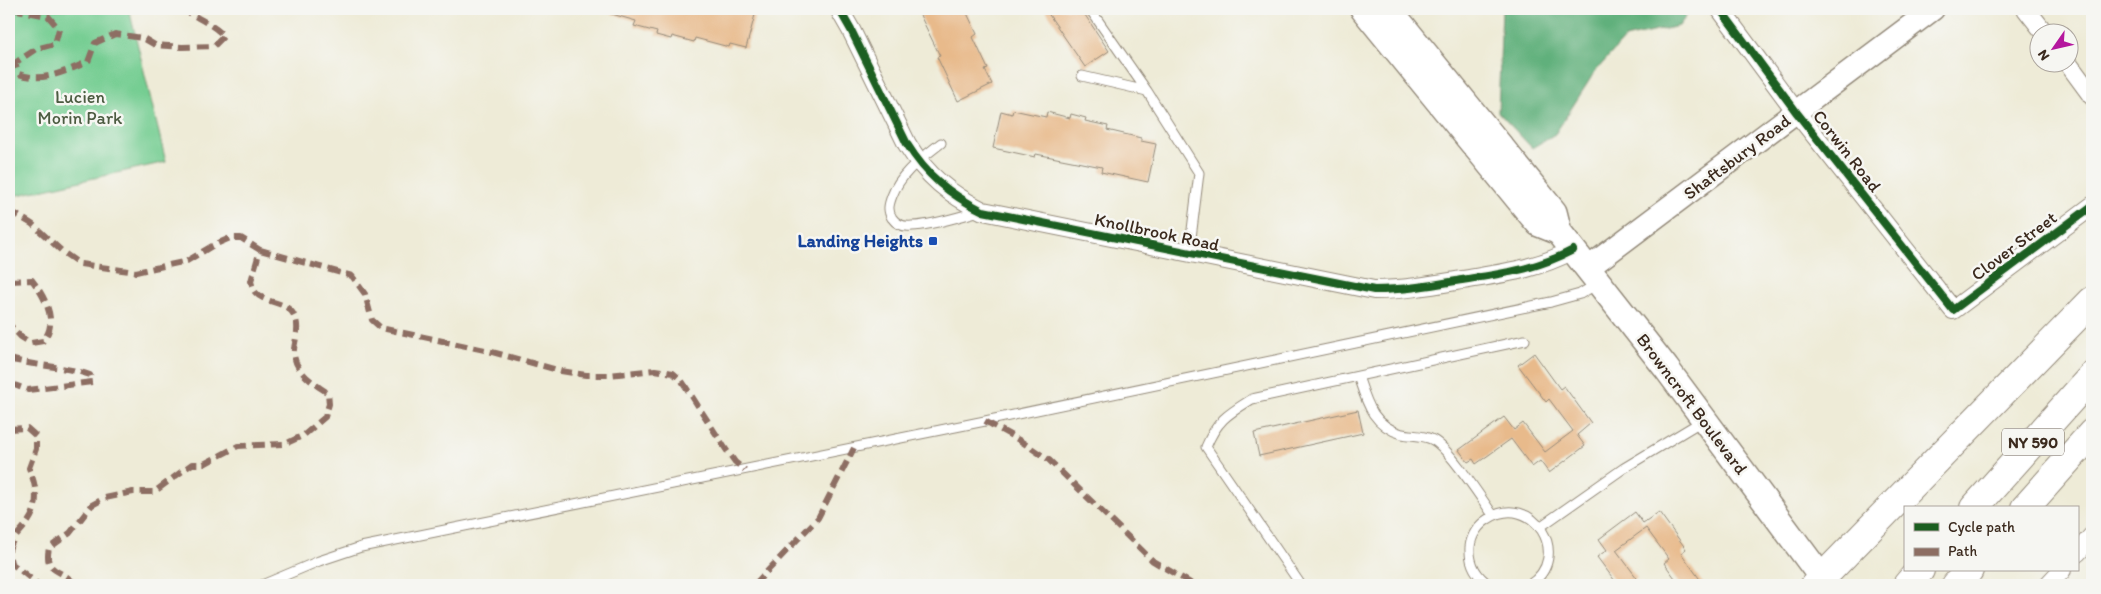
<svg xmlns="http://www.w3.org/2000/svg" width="2101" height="594" font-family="Itim,sans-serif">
  <rect width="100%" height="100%" fill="#f6f6f2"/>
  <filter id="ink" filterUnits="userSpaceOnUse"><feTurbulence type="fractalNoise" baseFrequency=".02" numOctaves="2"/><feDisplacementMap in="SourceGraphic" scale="10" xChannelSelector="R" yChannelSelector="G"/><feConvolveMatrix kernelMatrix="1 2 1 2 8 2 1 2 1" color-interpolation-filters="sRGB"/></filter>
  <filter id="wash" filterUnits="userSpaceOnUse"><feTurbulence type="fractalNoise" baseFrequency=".0096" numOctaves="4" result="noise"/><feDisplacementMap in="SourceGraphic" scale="20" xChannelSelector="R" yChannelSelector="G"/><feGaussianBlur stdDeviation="1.12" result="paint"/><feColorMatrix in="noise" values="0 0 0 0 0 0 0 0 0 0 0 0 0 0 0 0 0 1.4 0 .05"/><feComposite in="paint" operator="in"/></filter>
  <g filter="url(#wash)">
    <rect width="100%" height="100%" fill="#eeebd7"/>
    <!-- green -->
    <path fill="#75cd92" stroke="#587c58" d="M9 9H129L166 162 9 197Z"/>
    <!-- forest -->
    <path fill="#60b07c" stroke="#4e6d4d" d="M1502 9H1683L1687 15 1679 26 1625 38 1594 73 1555 134 1532 148 1498 112Z"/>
    <g id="blocks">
      <!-- building -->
      <path fill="#e8ba8b" d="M606 9H747L756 11 746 48 730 44 729 47 695 38 694 42 672 36 671 39 656 35 657 32 634 26 636 21 605 12Z
        M917 9H965L977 34 973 37 988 69 985 70 992 84 958 101 937 57 940 56Z
        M1045 9H1081L1109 51 1085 67Z
        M1013 110 1046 117 1047 112 1070 118 1071 114 1086 118 1085 121 1108 126 1107 130 1141 138V141L1156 144 1148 182 1101 172 1102 167 1036 154 1035 157 993 148 1001 111 1012 114Z
        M1534 353 1560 389 1564 386 1591 423 1577 435 1585 446 1549 473 1540 461 1532 467 1511 439 1476 464 1473 459 1468 462 1459 450 1504 417 1514 430 1523 423 1545 452 1573 431 1549 399 1546 402 1518 365Z
        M1358 410 1363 433 1259 456 1254 433Z
        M1635 512 1643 523 1659 512 1686 549 1681 553 1704 585H1680L1664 563 1669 559 1646 528 1616 550 1637 578 1627 585H1618L1597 557 1607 550 1599 539Z"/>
    </g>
  </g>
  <g filter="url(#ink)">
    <use href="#blocks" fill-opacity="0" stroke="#948a7a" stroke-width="1"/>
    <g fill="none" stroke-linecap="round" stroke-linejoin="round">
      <defs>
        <path id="service" d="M1090 9 1147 91 1199 173 1189 254
          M1082 76 1147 91
          M941 143C921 159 901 172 892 196 889 204 887 210 892 218 897 225 904 227 912 226 931 226 961 216 980 211
          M1358 376C1367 403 1372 425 1402 434 1412 436 1424 435 1433 440 1449 448 1481 498 1493 515
          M1540 527 1624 468 1702 421
          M262 585 319 561 361 547 985 421 1551 302 1580 294 1597 284
          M1301 585 1206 447C1217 420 1228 414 1252 399L1525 340
          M1490 585C1476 576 1469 564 1470 547 1471 536 1478 525 1488 519 1532 490 1574 557 1529 585"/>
        <path id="minor" d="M839 9 851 30 907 144C926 175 950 195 983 211L1374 290C1404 290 1432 285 1462 280 1504 273 1535 270 1573 250
          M1720 9 1797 113 1953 310 2092 206
          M2026 9 2044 32
          M2067 62 2092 96
          M2077 553 2092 536
          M2048 585 2062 570"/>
        <path id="tertiary" d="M1588 268 1933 9"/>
        <path id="secondary" d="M1363 9 1532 216 1539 224 1559 232
          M1389 9 1554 212 1559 232 1666 368 1822 578"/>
        <path id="motorway" d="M1974 508 2092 376
          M2025 508 2092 433
          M1815 585 2092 301
          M1907 585 1920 570
          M1956 585 1969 570"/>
      </defs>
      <!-- service casing -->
      <use href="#service" stroke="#948a7a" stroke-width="11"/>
      <!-- minor casing -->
      <use href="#minor" stroke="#948a7a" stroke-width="20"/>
      <!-- tertiary casing -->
      <use href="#tertiary" stroke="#948a7a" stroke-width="25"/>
      <!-- secondary casing -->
      <use href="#secondary" stroke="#948a7a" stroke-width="28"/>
      <!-- motorway casing -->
      <use href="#motorway" stroke="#948a7a" stroke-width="30"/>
      <!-- service -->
      <use href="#service" stroke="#fff" stroke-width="9"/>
      <!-- minor -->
      <use href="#minor" stroke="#fff" stroke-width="18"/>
      <!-- tertiary -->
      <use href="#tertiary" stroke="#fff" stroke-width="22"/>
      <!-- secondary -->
      <use href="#secondary" stroke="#fff" stroke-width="25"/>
      <!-- motorway -->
      <use href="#motorway" stroke="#fff" stroke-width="28"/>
      <!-- quiet -->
      <path stroke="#8d6e63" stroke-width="6" stroke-dasharray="12 6" stroke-linecap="butt" d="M12 9 48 16 59 29 55 44 36 49 15 63 19 74C43 83 65 71 88 62L95 43 115 34 143 38 155 45 182 47 214 46 224 36C213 24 196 18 183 9
        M9 210 32 224 64 253 80 264 136 272 187 261 212 246 230 238H241L260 250
        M9 281 32 280C42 293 54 313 49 330 48 334 45 338 43 341L31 343 21 337 9 324
        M9 359C36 366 64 366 90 375L92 382 28 390 9 383
        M985 421 1019 440 1049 460 1153 561 1194 585
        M9 429 27 428 36 436V449L29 468C38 490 40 509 24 527 19 533 12 540 10 547 8 551 10 558 11 563L39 585
        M75 585C65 569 43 575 49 548L70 533 92 505 105 498 133 492H154L192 464H204L238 446 285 444 304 435 325 417 329 404 328 393C313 383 292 370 294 349 296 335 301 325 292 312 285 302 264 303 255 292 253 289 252 285 251 281L260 250 352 276 365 294 372 320 381 328 485 350 561 371 586 375H609L655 370 673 373 682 381 725 448 735 462 745 470
        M754 585 818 518 854 448"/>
      <defs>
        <path id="cycleway" d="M839 9 851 30 907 144C926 175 950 195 983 211L1374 290C1404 290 1432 285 1462 280 1504 273 1535 270 1573 250
          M1720 9 1797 113 1953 310 2092 206"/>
      </defs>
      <!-- cycleway casing -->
      <use href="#cycleway" stroke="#f6f6f2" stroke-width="11"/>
      <!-- cycleway -->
      <use href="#cycleway" stroke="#1b5e20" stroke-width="8"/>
    </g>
  </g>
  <!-- markers -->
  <rect fill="#1a4fb4" stroke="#f6f6f2" stroke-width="2" x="928" y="236" width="10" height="10" rx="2.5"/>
  <g text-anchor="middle" stroke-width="5" stroke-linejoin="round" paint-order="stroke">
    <!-- shield labels -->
    <rect fill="#f6f6f2" stroke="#73675e" stroke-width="1" x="2002" y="428.5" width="62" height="27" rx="4"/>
    <g font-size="16" font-weight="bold" fill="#3b2a1e">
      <text x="2033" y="448">NY 590</text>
    </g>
    <!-- park labels -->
    <g font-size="18" fill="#4c5b41" stroke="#f6f6f2">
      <text x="80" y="103">Lucien<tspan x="80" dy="21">Morin Park</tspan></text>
    </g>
    <!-- street labels -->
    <g font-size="18" fill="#3b2a1e" stroke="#f6f6f2">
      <text transform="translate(1847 151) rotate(52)" y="6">Corwin Road</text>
      <text transform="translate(1737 157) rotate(-37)" y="6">Shaftsbury Road</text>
      <text transform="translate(1157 232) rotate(12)" y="6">Knollbrook Road</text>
      <text transform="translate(2014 246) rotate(-37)" y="6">Clover Street</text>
      <text transform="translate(1692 404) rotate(53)" y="6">Browncroft Boulevard</text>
    </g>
    <!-- transit labels -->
    <g font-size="18" font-weight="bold" fill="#164399" stroke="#f6f6f2" text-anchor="end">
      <text x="923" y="247">Landing Heights</text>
    </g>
  </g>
  <!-- margin -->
  <rect width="2101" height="594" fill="none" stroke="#f6f6f2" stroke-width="30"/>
  <!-- legend -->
  <rect x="1904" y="506" width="175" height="65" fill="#f6f6f2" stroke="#aba49d"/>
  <rect x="1914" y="523" width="25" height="8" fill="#1b5e20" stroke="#aba49d"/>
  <text x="1948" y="532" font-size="15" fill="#3b2a1e">Cycle path</text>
  <rect x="1914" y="548" width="25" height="8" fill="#8d6e63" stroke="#aba49d"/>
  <text x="1948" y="556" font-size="15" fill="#3b2a1e">Path</text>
  <!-- north arrow -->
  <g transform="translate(2054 48) rotate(236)"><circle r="24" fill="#f6f6f2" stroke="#aba49d"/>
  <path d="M0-4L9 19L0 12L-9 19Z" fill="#b5179e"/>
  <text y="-8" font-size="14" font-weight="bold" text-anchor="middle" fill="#3b2a1e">N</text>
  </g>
</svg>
